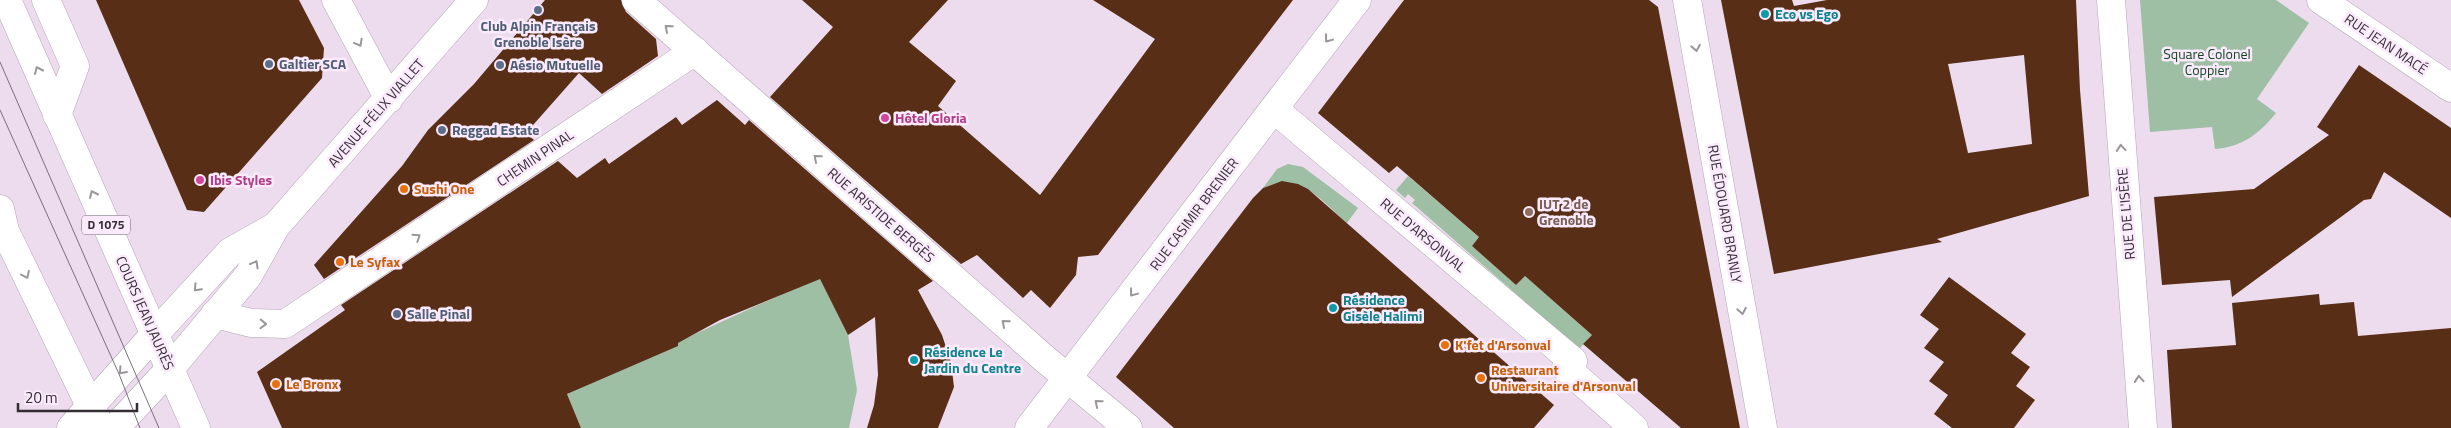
<svg xmlns="http://www.w3.org/2000/svg" width="2451" height="428" font-family="'Titillium Web',sans-serif">
  <rect width="100%" height="100%" fill="#ecdcee"/>
  <!-- green -->
  <path fill="#9fbfa5" d="M2140 0H2276L2309 23 2257 99 2276 113C2259 134 2242 147 2215 149L2212 127 2150 132Z
    M1288 164 1303 167 1358 208 1347 223C1321 200 1300 171 1263 188L1277 169Z
    M1408 176 1479 237 1472 246 1516 285 1525 276 1592 335 1579 349 1412 203 1415 200 1408 194 1405 198 1396 190Z
    M820 278 848 335 857 390 849 428H581L567 394C651 356 734 314 820 278Z"/>
  <!-- building -->
  <path fill="#582e17" fill-rule="evenodd" d="M96 0H299L324 48 322 78 204 212 187 210Z
    M545 0H621L626 12 656 39 658 56 602 94 579 73 526 133 534 140 324 279 314 265 402 166 428 130 474 84Z
    M802 0H948L909 42 956 81 938 106 1040 195 1155 39 1093 0H1293L1098 255 1078 257 1076 275 1050 308 1031 290 1023 298 977 255 961 264 770 97 833 27Z
    M1404 0H1649L1658 7 1740 428H1681L1583 344 1592 335 1525 276 1516 285 1472 246 1479 237 1397 166 1389 173 1318 113Z
    M1721 0H1792L1794 6 1827 0H2076L2080 90 2089 196 1937 239 1942 242 1774 274ZM2024 55 2032 144 1968 153 1948 64Z
    M2359 65 2451 128V218L2384 172 2371 199 2364 200 2232 297 2230 280 2162 285 2154 197 2254 189 2329 135 2317 127Z
    M717 100 745 125 749 120 933 281 918 290 942 335 951 362 954 387 938 428H867L874 405 878 375 875 317 848 335 820 279 720 320 678 343V346L567 394 581 428H282L257 372 345 310 341 305 558 161 577 178 605 158 609 164 676 117 682 125Z
    M1282 181 1298 184 1308 189 1554 405 1534 428H1174L1116 377 1253 198 1263 188Z
    M1949 277 2026 334 2011 353 2030 367 2016 386 2035 400 2014 428H1952L1934 414 1948 395 1929 381 1944 362 1924 348 1939 329 1920 315Z
    M2319 294 2320 305 2354 302 2358 336 2451 328V428H2172L2167 350 2236 345 2232 303Z"/>
  <g fill="none" stroke-linecap="round" stroke-linejoin="round">
    <defs>
      <path id="street" d="M46 0 75 66 57 115
        M336 0 389 99
        M636 0 1046 360 1128 428
        M1687 0 1763 428
        M2111 0 2143 428
        M2321 0 2451 88
        M1274 109 1573 361
        M215 314 251 323 285 324 695 51
        M154 335 230 252 276 226
        M1566 368 1634 428
        M169 370 248 276 276 226 474 0
        M1029 428 1357 0"/>
      <path id="secondary" d="M71 428 154 335
        M115 428 169 370"/>
      <path id="primary" d="M7 0 196 428
        M0 209 5 231 101 428"/>
    </defs>
    <!-- street casing -->
    <use href="#street" stroke="#b4a5b6" stroke-width="29"/>
    <!-- secondary casing -->
    <use href="#secondary" stroke="#b4a5b6" stroke-width="29"/>
    <!-- primary casing -->
    <use href="#primary" stroke="#b4a5b6" stroke-width="29"/>
    <!-- street -->
    <use href="#street" stroke="#fff" stroke-width="28"/>
    <!-- secondary -->
    <use href="#secondary" stroke="#fff" stroke-width="28"/>
    <!-- primary -->
    <use href="#primary" stroke="#fff" stroke-width="28"/>
    <!-- tram -->
    <path stroke="#796f7a" stroke-width="1" d="M0 62 159 428
      M0 110 119 374 140 428"/>
  </g>
  <!-- one-way arrows -->
  <defs><path id="oneway-chevron" d="M-2-3.5L2.5 0L-2 3.5" fill="none" stroke-width="1.6" stroke-linecap="round" stroke-linejoin="round" transform="scale(1.25)"/></defs>
  <g stroke="#9a969a">
    <use href="#oneway-chevron" transform="translate(668 28) rotate(-139)"/>
    <use href="#oneway-chevron" transform="translate(1328 39) rotate(127)"/>
    <use href="#oneway-chevron" transform="translate(359 43) rotate(62)"/>
    <use href="#oneway-chevron" transform="translate(1696 48) rotate(80)"/>
    <use href="#oneway-chevron" transform="translate(38 70) rotate(-114)"/>
    <use href="#oneway-chevron" transform="translate(2121 148) rotate(-95)"/>
    <use href="#oneway-chevron" transform="translate(817 158) rotate(-139)"/>
    <use href="#oneway-chevron" transform="translate(93 194) rotate(-114)"/>
    <use href="#oneway-chevron" transform="translate(417 237) rotate(-34)"/>
    <use href="#oneway-chevron" transform="translate(255 264) rotate(-61)"/>
    <use href="#oneway-chevron" transform="translate(26 275) rotate(65)"/>
    <use href="#oneway-chevron" transform="translate(197 288) rotate(133)"/>
    <use href="#oneway-chevron" transform="translate(1133 293) rotate(127)"/>
    <use href="#oneway-chevron" transform="translate(1742 311) rotate(80)"/>
    <use href="#oneway-chevron" transform="translate(1005 323) rotate(-139)"/>
    <use href="#oneway-chevron" transform="translate(263 324) rotate(2)"/>
    <use href="#oneway-chevron" transform="translate(122 371) rotate(132)"/>
    <use href="#oneway-chevron" transform="translate(2139 379) rotate(-95)"/>
    <use href="#oneway-chevron" transform="translate(1098 403) rotate(-140)"/>
  </g>
  <!-- markers -->
  <g fill="#5c6f8a" stroke="#faeafc" stroke-width="2">
    <circle cx="538" cy="10" r="5"/>
    <circle cx="269" cy="64" r="5"/>
    <circle cx="500" cy="65" r="5"/>
    <circle cx="442" cy="130" r="5"/>
    <circle cx="397" cy="314" r="5"/>
  </g>
  <g fill="#0f9aa8" stroke="#faeafc" stroke-width="2">
    <circle cx="1765" cy="14" r="5"/>
    <circle cx="1333" cy="308" r="5"/>
    <circle cx="914" cy="360" r="5"/>
  </g>
  <g fill="#d1479c" stroke="#faeafc" stroke-width="2">
    <circle cx="885" cy="118" r="5"/>
    <circle cx="200" cy="180" r="5"/>
  </g>
  <g fill="#e8710a" stroke="#faeafc" stroke-width="2">
    <circle cx="404" cy="189" r="5"/>
    <circle cx="340" cy="262" r="5"/>
    <circle cx="1445" cy="345" r="5"/>
    <circle cx="1481" cy="378" r="5"/>
    <circle cx="276" cy="384" r="5"/>
  </g>
  <circle fill="#8d6e63" stroke="#faeafc" stroke-width="2" cx="1529" cy="212" r="5"/>
  <g text-anchor="middle" stroke-width="5" stroke-linejoin="round" paint-order="stroke">
    <!-- shield labels -->
    <rect fill="#faeafc" stroke="#6f6670" stroke-width="1" x="82" y="215.5" width="48" height="19" rx="4"/>
    <g font-size="12" font-weight="bold" fill="#342e34">
      <text x="106" y="229">D 1075</text>
    </g>
    <!-- culture labels -->
    <g font-size="14" font-weight="bold" fill="#0d838f" stroke="#faeafc" text-anchor="start">
      <text x="1775" y="19">Eco vs Ego</text>
      <text x="1343" y="305">Résidence<tspan x="1343" dy="16">Gisèle Halimi</tspan></text>
      <text x="924" y="357">Résidence Le<tspan x="924" dy="16">Jardin du Centre</tspan></text>
    </g>
    <!-- service labels -->
    <g font-size="14" font-weight="bold" fill="#4e5e75" stroke="#faeafc" text-anchor="start">
      <text x="538" y="31" text-anchor="middle">Club Alpin Français<tspan x="538" dy="16">Grenoble Isère</tspan></text>
      <text x="279" y="69">Galtier SCA</text>
      <text x="510" y="70">Aésio Mutuelle</text>
      <text x="452" y="135">Reggad Estate</text>
      <text x="407" y="319">Salle Pinal</text>
    </g>
    <!-- street labels -->
    <g font-size="14" fill="#342e34" stroke="#faeafc">
      <text transform="translate(2386 44) rotate(34)" y="5">RUE JEAN MACÉ</text>
      <text transform="translate(376 113) rotate(-49)" y="5">AVENUE FÉLIX VIALLET</text>
      <text transform="translate(535 158) rotate(-34)" y="5">CHEMIN PINAL</text>
      <text transform="translate(1194 214) rotate(-53)" y="5">RUE CASIMIR BRENIER</text>
      <text transform="translate(1725 214) rotate(80)" y="5">RUE ÉDOUARD BRANLY</text>
      <text transform="translate(2126 214) rotate(-95)" y="5">RUE DE L'ISÈRE</text>
      <text transform="translate(881 215) rotate(41)" y="5">RUE ARISTIDE BERGÈS</text>
      <text transform="translate(1423 235) rotate(40)" y="5">RUE D'ARSONVAL</text>
      <text transform="translate(145 313) rotate(66)" y="5">COURS JEAN JAURÈS</text>
    </g>
    <!-- park labels -->
    <g font-size="14" fill="#134623" stroke="#faeafc">
      <text x="2207" y="59">Square Colonel<tspan x="2207" dy="16">Coppier</tspan></text>
    </g>
    <!-- hotel labels -->
    <g font-size="14" font-weight="bold" fill="#b23c85" stroke="#faeafc" text-anchor="start">
      <text x="895" y="123">Hôtel Gloria</text>
      <text x="210" y="185">Ibis Styles</text>
    </g>
    <!-- food labels -->
    <g font-size="14" font-weight="bold" fill="#c56008" stroke="#faeafc" text-anchor="start">
      <text x="414" y="194">Sushi One</text>
      <text x="350" y="267">Le Syfax</text>
      <text x="1455" y="350">K'fet d'Arsonval</text>
      <text x="1491" y="375">Restaurant<tspan x="1491" dy="16">Universitaire d'Arsonval</tspan></text>
      <text x="286" y="389">Le Bronx</text>
    </g>
    <!-- education labels -->
    <g font-size="14" font-weight="bold" fill="#785e54" stroke="#faeafc" text-anchor="start">
      <text x="1539" y="209">IUT 2 de<tspan x="1539" dy="16">Grenoble</tspan></text>
    </g>
  </g>
  <!-- scale -->
  <path d="M18 403v8h119v-8" fill="none" stroke="#342e34" stroke-width="2.5"/>
  <text x="25" y="403" font-size="15" fill="#342e34" stroke="#faeafc" stroke-width="4" paint-order="stroke">20 m</text>
</svg>
